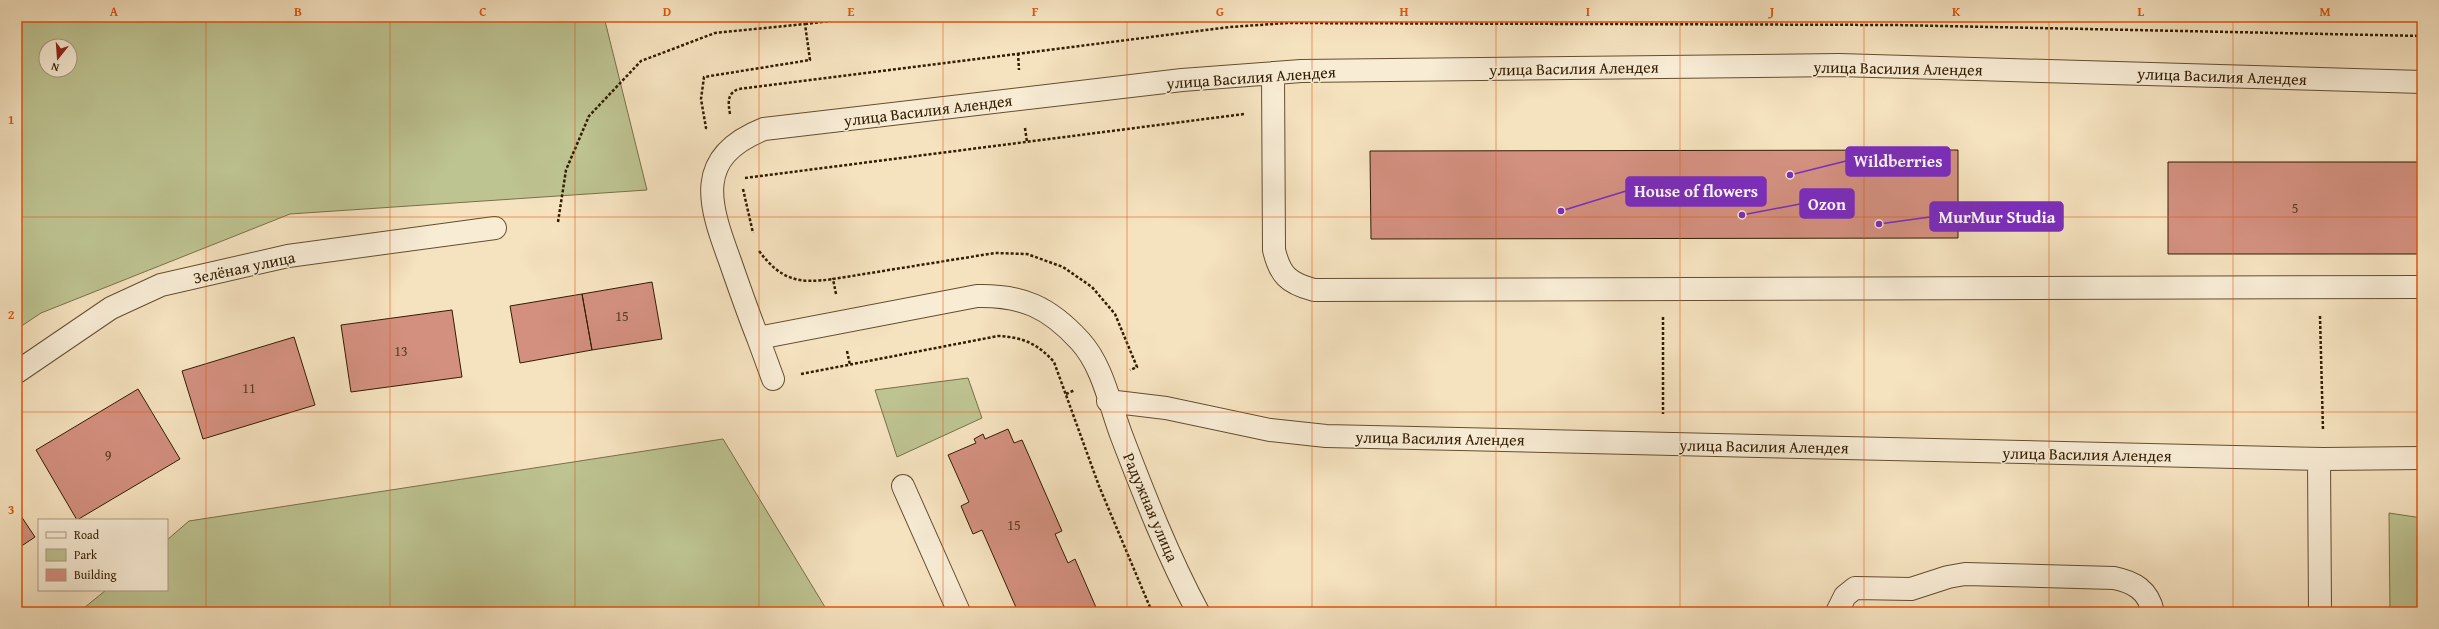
<svg xmlns="http://www.w3.org/2000/svg" width="2439" height="629" font-family="'Gentium Book Plus',serif">
  <rect width="100%" height="100%" fill="#f5e2bf"/>
  <filter id="stains"><feTurbulence type="fractalNoise" baseFrequency=".005" numOctaves="4"/><feColorMatrix values="0 0 0 0 .2 0 0 0 0 .09 0 0 0 0 .02 0 0 0 .5 -.17"/></filter>
  <radialGradient id="worn" r=".72"><stop offset=".6" stop-color="#630" stop-opacity="0"/><stop offset="1" stop-color="#630" stop-opacity=".3"/></radialGradient>
  <!-- green -->
  <path fill="#bdc391" stroke="#787049" fill-rule="evenodd" d="M17 17H604L647 190 290 214 41 313 17 329ZM46 46H70V70H46Z
    M968 378 982 418 897 457 875 390Z
    M723 439 828 612H79L106 590H167V540L189 521Z
    M2389 513 2422 518V612H2390Z"/>
  <!-- building -->
  <path fill="#d3907f" stroke="#331d01" d="M1958 150V238L1371 239 1370 151Z
    M2168 162H2422V254H2168Z
    M652 282 662 339 592 350 582 294Z
    M582 294 592 350 520 363 510 306Z
    M452 310 462 377 351 392 341 325Z
    M294 337 315 405 203 439 182 371Z
    M138 389 180 459 77 520 36 450Z
    M1008 429 1014 443 1022 440 1062 531 1055 534 1068 563 1075 559 1098 612H1018L982 530 973 534 961 506 969 502 948 455 976 443 974 439 983 434 985 439Z
    M17 510 35 537 17 549Z"/>
  <g fill="none" stroke-linecap="round" stroke-linejoin="round">
    <defs>
      <path id="minor" d="M1273 73 1274 250C1280 275 1288 283 1314 290L2422 287
        M758 338 773 379
        M17 372 111 308 161 285 288 256 495 228
        M1108 401 1166 408 1270 430 1326 436 2323 459 2422 458
        M2319 459 2320 612
        M903 486 959 612
        M1198 612C1168 556 1145 497 1122 437 1110 406 1103 366 1080 341 1049 307 1022 295 977 296L758 338C748 313 739 287 730 261 709 204 693 157 764 129L1182 80 1301 71 1839 65 2422 82
        M1837 612 1845 596 1855 588 1911 589 1948 577 1965 574 2114 578C2134 582 2148 590 2153 612"/>
    </defs>
    <!-- minor casing -->
    <use href="#minor" stroke="#644e30" stroke-width="24"/>
    <!-- path -->
    <path stroke="#331d01" stroke-width="2.5" stroke-dasharray="3 2" stroke-linecap="butt" d="M805 24 863 17
      M1018 53 1019 70
      M730 114C728 102 727 93 739 89L1230 27 1287 23 1895 25 2422 36
      M1025 128 1027 142
      M745 178 1244 114
      M743 189 753 233
      M558 222 566 170 589 116 641 61 715 33 805 24 810 60 704 77 701 99 706 128 708 129
      M759 251C781 280 798 284 833 279
      M836 294 833 279 995 253 1027 254 1063 267 1092 287 1115 314 1137 367 1130 370
      M2320 316 2323 431
      M1663 317V414
      M847 351 850 365
      M801 374 998 336C1023 337 1038 344 1054 362L1099 486 1152 612
      M1066 394 1075 390"/>
    <!-- minor -->
    <use href="#minor" stroke="#f8ecd5" stroke-width="22"/>
  </g>
  <!-- grid -->
  <path fill="none" stroke="#df560b" stroke-width="1" stroke-opacity="0.55" d="M206 17V612M390 17V612M575 17V612M759 17V612M943 17V612M1127 17V612M1312 17V612M1496 17V612M1680 17V612M1864 17V612M2049 17V612M2233 17V612M17 217H2422M17 412H2422"/>
  <g text-anchor="middle" stroke-width="3" stroke-linejoin="round" paint-order="stroke">
    <!-- number labels -->
    <g font-size="14" fill="#5b3a20">
      <text x="2295" y="213">5</text>
      <text x="622" y="321">15</text>
      <text x="401" y="356">13</text>
      <text x="249" y="393">11</text>
      <text x="108" y="460">9</text>
      <text x="1014" y="530">15</text>
    </g>
    <!-- street labels -->
    <g font-size="16" fill="#331d01" stroke="#f8ecd5">
      <text transform="translate(1574 68) rotate(-1)" y="6">улица Василия Алендея</text>
      <text transform="translate(1898 68) rotate(1)" y="6">улица Василия Алендея</text>
      <text transform="translate(2222 76) rotate(2)" y="6">улица Василия Алендея</text>
      <text transform="translate(1251 77) rotate(-4)" y="6">улица Василия Алендея</text>
      <text transform="translate(928 110) rotate(-7)" y="6">улица Василия Алендея</text>
      <text transform="translate(244 267) rotate(-12)" y="6">Зелёная улица</text>
      <text transform="translate(1440 438) rotate(1)" y="6">улица Василия Алендея</text>
      <text transform="translate(1764 446) rotate(1)" y="6">улица Василия Алендея</text>
      <text transform="translate(2087 454) rotate(1)" y="6">улица Василия Алендея</text>
      <text transform="translate(1151 507) rotate(67)" y="6">Радужная улица</text>
    </g>
  </g>
  <!-- callouts -->
  <path fill="none" stroke="#7b2cbf" stroke-width="1.5" d="M1790 175L1846 161M1561 211L1626 191M1742 215L1800 204M1879 224L1930 217"/>
  <g fill="#7b2cbf" stroke="#f8ecd5" stroke-width="1.5">
    <circle cx="1790" cy="175" r="4"/>
    <circle cx="1561" cy="211" r="4"/>
    <circle cx="1742" cy="215" r="4"/>
    <circle cx="1879" cy="224" r="4"/>
  </g>
  <g fill="#7b2cbf" stroke="#7b2cbf" stroke-width="1.5">
    <rect x="1846" y="147" width="104" height="29" rx="4"/>
    <rect x="1626" y="177" width="140" height="29" rx="4"/>
    <rect x="1800" y="189" width="54" height="29" rx="4"/>
    <rect x="1930" y="202" width="133" height="29" rx="4"/>
  </g>
  <g font-size="17" text-anchor="middle" font-weight="bold" fill="#fff">
    <text x="1898" y="167">Wildberries</text>
    <text x="1696" y="197">House of flowers</text>
    <text x="1827" y="210">Ozon</text>
    <text x="1997" y="223">MurMur Studia</text>
  </g>
  <!-- margin -->
  <rect width="2439" height="629" fill="none" stroke="#f5e2bf" stroke-width="44"/>
  <!-- legend -->
  <rect x="38" y="519" width="130" height="72" fill="#f8ecd5" stroke="#a99980"/>
  <rect x="46" y="532" width="20" height="6" fill="#f8ecd5" stroke="#a99980"/>
  <text x="74" y="539" font-size="12" fill="#331d01">Road</text>
  <rect x="46" y="549" width="20" height="12" fill="#bdc391" stroke="#a99980"/>
  <text x="74" y="559" font-size="12" fill="#331d01">Park</text>
  <rect x="46" y="569" width="20" height="12" fill="#d3907f" stroke="#a99980"/>
  <text x="74" y="579" font-size="12" fill="#331d01">Building</text>
  <!-- north arrow -->
  <g transform="translate(58 58) rotate(197)"><circle r="19" fill="#f8ecd5" stroke="#a99980"/>
  <path d="M0-3L7 15L0 10L-7 15Z" fill="#8f2418"/>
  <text y="-6" font-size="11" font-weight="bold" text-anchor="middle" fill="#331d01">N</text>
  </g>
  <rect x="22" y="22" width="2395" height="585" fill="none" stroke="#df560b" stroke-width="1.5"/>
  <g font-size="13" text-anchor="middle" font-weight="bold" fill="#df560b">
    <text x="114" y="16">A</text>
    <text x="298" y="16">B</text>
    <text x="483" y="16">C</text>
    <text x="667" y="16">D</text>
    <text x="851" y="16">E</text>
    <text x="1035" y="16">F</text>
    <text x="1220" y="16">G</text>
    <text x="1404" y="16">H</text>
    <text x="1588" y="16">I</text>
    <text x="1772" y="16">J</text>
    <text x="1956" y="16">K</text>
    <text x="2141" y="16">L</text>
    <text x="2325" y="16">M</text>
    <text x="11" y="124">1</text>
    <text x="11" y="319">2</text>
    <text x="11" y="514">3</text>
  </g>
  <rect width="100%" height="100%" filter="url(#stains)"/>
  <rect width="100%" height="100%" fill="url(#worn)"/>
</svg>
